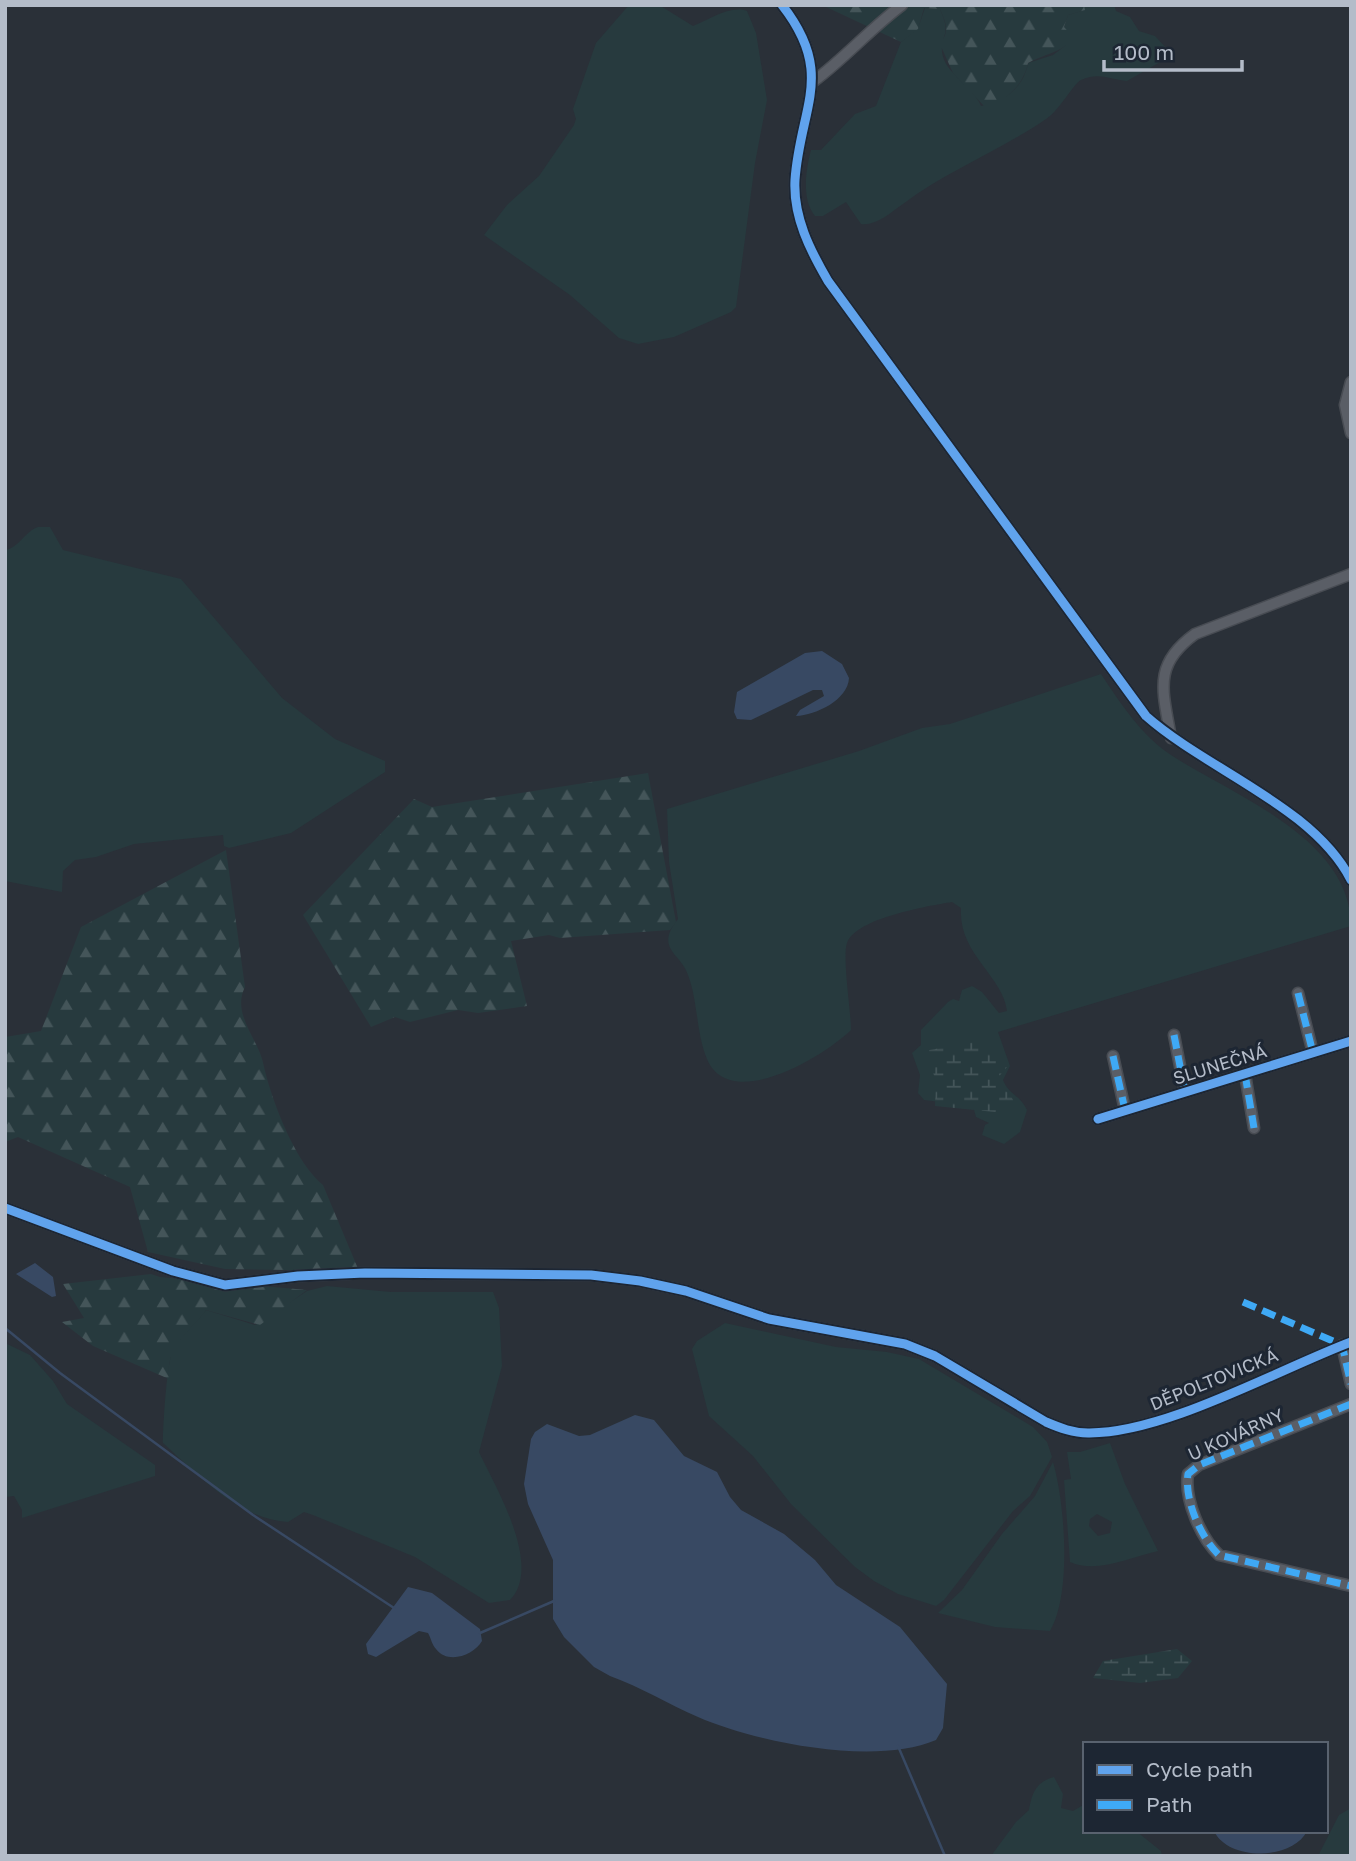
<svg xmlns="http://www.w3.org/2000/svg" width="1356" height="1861" font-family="'Golos Text',sans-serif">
  <defs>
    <pattern id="forest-firs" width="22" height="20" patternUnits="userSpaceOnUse" patternTransform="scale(1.75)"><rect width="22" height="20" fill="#273a3e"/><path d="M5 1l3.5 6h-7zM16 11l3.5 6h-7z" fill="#445559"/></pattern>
    <pattern id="wetland-marsh" width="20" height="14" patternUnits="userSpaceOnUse" patternTransform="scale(1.75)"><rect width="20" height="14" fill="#273a3e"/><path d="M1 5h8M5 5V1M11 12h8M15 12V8" fill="none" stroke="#445559"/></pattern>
  </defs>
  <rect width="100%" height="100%" fill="#2a3038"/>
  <!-- grass -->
  <path fill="#273a3e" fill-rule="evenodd" d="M629 5H659L693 26C709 20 730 5 747 11L756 33 767 100 755 163 736 307 731 312 674 337 638 344 619 338 570 295 484 235 507 205 539 176 574 125 576 119 573 109 596 43Z
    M1084 5H1114L1116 11 1130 17 1139 31 1155 36 1168 50 1169 57 1127 81C1109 79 1099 72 1081 80 1074 83 1059 111 1046 119 1001 150 947 171 903 204 891 212 877 226 861 224L846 202 823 216H815C801 199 806 169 811 150H821L855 114 876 106 901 42 918 28 925 8 940 9C952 36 941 32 942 52 944 73 974 87 981 106 1004 101 1023 89 1028 63L1053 55 1066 45 1064 27 1068 15 1084 10Z
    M38 527H50L63 550 181 579 282 698 335 739 385 761V772L291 833 229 848 224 846 223 835 134 844 96 857 75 860 63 871 62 892 5 881V550C19 548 24 532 38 527Z
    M1101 674C1120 703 1142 736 1171 755 1232 795 1351 838 1351 926L998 1032 1010 1066 1003 1080C1009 1095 1019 1094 1027 1110L1020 1132 1004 1144 982 1135 985 1125 989 1123 976 1117 973 1106 924 1100 918 1093 920 1075 912 1053 921 1045V1030L948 1002 953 999 959 1001 962 990 972 986 982 992 999 1013 1007 1011C1003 976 958 954 961 908L952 902C928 906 856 918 847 943 842 956 851 1011 851 1030 826 1055 730 1114 707 1059 696 1033 698 1001 688 975 681 953 654 949 678 919L669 862 667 809 859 751 922 728 950 724Z
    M327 1286 391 1292H493L499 1308 502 1366 479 1452C496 1488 543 1566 510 1600L489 1603 415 1557 313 1515 304 1512 288 1522C240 1520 197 1474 163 1443 163 1427 167 1356 174 1347 183 1334 196 1323 206 1310L255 1325 307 1291Z
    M725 1323 836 1347 887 1352 919 1359 1033 1427 1047 1442 1052 1457 1030 1496 1013 1511 944 1600 936 1606 898 1594 874 1581 855 1567 791 1504 753 1456 709 1416 692 1349 697 1341Z
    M5 1343 30 1355 53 1381 67 1404 155 1465V1476L22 1518V1510L14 1496 5 1497Z
    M1110 1443 1125 1484 1158 1551C1131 1557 1097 1574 1070 1562L1064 1480 1071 1479 1067 1452H1080ZM1097 1514 1112 1522 1110 1533 1098 1536 1089 1526 1090 1519Z
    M1053 1462C1065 1503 1072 1594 1050 1631L995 1627 938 1613 962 1590 1002 1534 1035 1496Z
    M1054 1777 1063 1794 1061 1808 1073 1811 1085 1804V1831H1136L1161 1851 1162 1856H991L1016 1822 1029 1810C1032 1793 1036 1782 1054 1777Z
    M1351 1808V1856H1318L1339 1815Z"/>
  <!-- forest -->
  <path fill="url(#forest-firs)" d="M1084 5 1085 10 1068 15 1064 27 1074 38C1061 53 1044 54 1028 63 1023 86 1006 100 986 108L953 73 940 44C950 31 946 23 940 9L924 8 918 29 901 42 824 6Z
    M648 773 676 922 670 930 560 938 549 935 511 941 527 1006 478 1013 458 1010 410 1022 395 1017 371 1027 303 915 414 799 432 807Z
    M226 850 245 987C233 1010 252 1033 260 1053 263 1060 264 1068 266 1075 275 1108 296 1163 323 1185L359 1271 225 1269 148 1252 130 1187 18 1137 5 1142V1037L41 1031 81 927Z
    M151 1274 160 1277 307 1290 260 1325 206 1310C187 1336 166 1344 169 1379L93 1346 62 1322 84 1318 63 1284Z"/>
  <!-- wetland -->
  <path fill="url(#wetland-marsh)" d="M974 1042 1007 1067 994 1082 1010 1094 1017 1108 995 1112 935 1106 936 1080 924 1051Z
    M1177 1649 1192 1661 1178 1678 1140 1683 1093 1678 1103 1661Z"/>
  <!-- water -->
  <path fill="#384963" d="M822 651 842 664 849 678C848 700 816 715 796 716L800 710 824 696 822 690H813L751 720 737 719 734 712 737 692 805 653Z
    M35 1263 53 1277 56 1296 52 1297 16 1274Z
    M635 1415 654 1420 684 1456 717 1472 730 1497 741 1510 784 1534 815 1560 836 1585 900 1627 947 1684 943 1728 936 1740C875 1766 758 1743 698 1717 668 1704 641 1687 610 1676L594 1667 564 1637 553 1619V1560L528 1504 524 1484 531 1439 535 1432 547 1424 579 1436 590 1435Z
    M408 1587 432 1593 480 1629 482 1641C474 1655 448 1665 436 1649 432 1645 431 1638 428 1633L419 1631 376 1657 368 1654 366 1644Z
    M1214 1831H1307C1292 1861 1228 1861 1214 1831Z"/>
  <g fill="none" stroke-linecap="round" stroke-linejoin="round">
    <!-- stream -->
    <path stroke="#384963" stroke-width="2.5" d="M5 1328 60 1373 253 1515 394 1608
      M480 1633 554 1601
      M898 1746 945 1856"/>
    <defs>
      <path id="minor" d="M782 5C836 74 800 107 795 180 793 217 810 250 828 281L1146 716C1207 770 1314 807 1351 880
        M814 81C845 58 870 29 902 5
        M1351 382 1345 405 1351 433
        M1171 738C1163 691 1152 665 1195 634L1351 574
        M1298 993 1313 1053
        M1174 1035 1185 1092
        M1113 1056 1125 1110
        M1245 1074 1254 1128
        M1098 1119 1351 1041
        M5 1208 173 1271 225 1285 298 1276 365 1273 591 1275 640 1281 686 1291 769 1319 905 1344 935 1356 1046 1422C1060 1428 1073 1433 1088 1433 1164 1434 1277 1370 1351 1342
        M1342 1345 1351 1384
        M1351 1404 1199 1465 1188 1474C1184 1500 1201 1538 1219 1555L1351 1586"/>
    </defs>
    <!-- minor casing -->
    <use href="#minor" stroke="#484c53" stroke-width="13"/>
    <!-- minor -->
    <use href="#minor" stroke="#5a5e66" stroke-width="10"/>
    <!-- quiet -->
    <path stroke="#3fa9f5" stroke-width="7" stroke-dasharray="14 7" stroke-linecap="butt" d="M1298 993 1313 1053
      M1174 1035 1185 1092
      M1113 1056 1125 1110
      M1245 1074 1254 1128
      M1243 1302 1342 1345 1351 1384
      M1351 1404 1199 1465 1188 1474C1184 1500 1201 1538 1219 1555L1351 1586"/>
    <defs>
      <path id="cycleway" d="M782 5C836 74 800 107 795 180 793 217 810 250 828 281L1146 716C1207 770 1314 807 1351 880
        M1098 1119 1351 1041
        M5 1208 173 1271 225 1285 298 1276 365 1273 591 1275 640 1281 686 1291 769 1319 905 1344 935 1356 1046 1422C1060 1428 1073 1433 1088 1433 1164 1434 1277 1370 1351 1342"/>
    </defs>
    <!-- cycleway casing -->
    <use href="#cycleway" stroke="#1d2633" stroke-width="13"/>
    <!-- cycleway -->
    <use href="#cycleway" stroke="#60a3ed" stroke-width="9"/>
  </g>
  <g text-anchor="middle" stroke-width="6" stroke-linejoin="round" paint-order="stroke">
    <!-- street labels -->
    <g font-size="18" fill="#b4bcc9" stroke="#1d2633">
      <text transform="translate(1220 1065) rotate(-17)" y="6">SLUNEČNÁ</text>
      <text transform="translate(1214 1380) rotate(-22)" y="6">DĚPOLTOVICKÁ</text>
      <text transform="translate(1236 1435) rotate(-24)" y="6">U KOVÁRNY</text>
    </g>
  </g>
  <!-- border -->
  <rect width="1356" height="1861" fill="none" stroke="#b4bcc9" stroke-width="14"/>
  <!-- legend -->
  <rect x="1083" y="1742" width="245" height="91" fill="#1d2633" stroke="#59626f" stroke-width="2"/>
  <rect x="1097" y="1765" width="35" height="10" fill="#60a3ed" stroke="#59626f" stroke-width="2"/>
  <text x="1146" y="1777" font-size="21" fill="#b4bcc9">Cycle path</text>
  <rect x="1097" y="1800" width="35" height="10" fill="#3fa9f5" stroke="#59626f" stroke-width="2"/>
  <text x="1146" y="1812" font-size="21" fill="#b4bcc9">Path</text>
  <!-- scale -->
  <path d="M1104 60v10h138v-10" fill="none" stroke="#b4bcc9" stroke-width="3.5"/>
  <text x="1114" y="60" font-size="21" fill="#b4bcc9" stroke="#1d2633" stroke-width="5" paint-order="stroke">100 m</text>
</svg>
